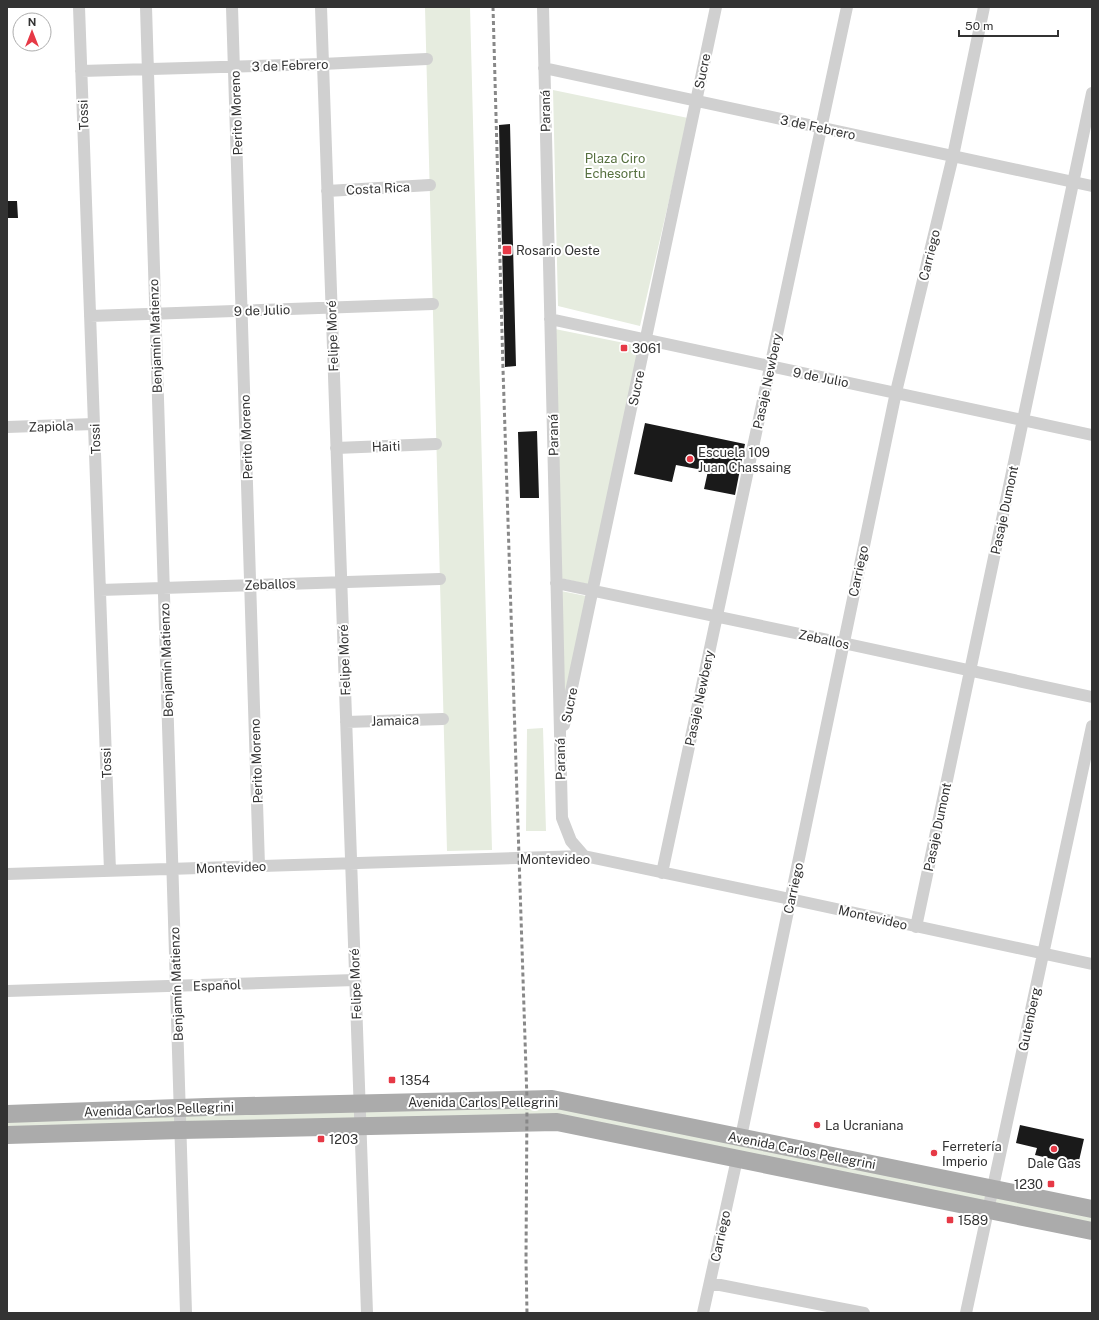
<svg xmlns="http://www.w3.org/2000/svg" width="1099" height="1320" font-family="'Public Sans',sans-serif">
  <rect width="100%" height="100%" fill="#fff"/>
  <!-- green -->
  <path fill="#e6ecdf" d="M425 7H470L492 850 447 851Z
    M553 90 688 118 640 326 558 306Z
    M555 329 639 346 591 585 560 578Z
    M561 591 586 596 563 708Z
    M543 728 546 831H526L527 729Z
    M521 1101 1092 1209V1231L557 1122 7 1135V1114Z"/>
  <!-- building -->
  <path fill="#1a1a1a" d="M510 124 516 366 505 367 499 125Z
    M7 201H17L18 218H7Z
    M645 423 745 444 735 495 704 489 708 471 676 465 672 482 634 474Z
    M537 431 539 498H520L518 432Z
    M1020 1125 1084 1139 1078 1165 1035 1155 1037 1148 1016 1143Z"/>
  <g fill="none" stroke-linecap="round" stroke-linejoin="round">
    <!-- street -->
    <path stroke="#d0d0d0" stroke-width="12" d="M79 7 110 871
      M146 7 186 1313
      M232 7 259 866
      M321 7 367 1313
      M543 7 562 818 571 841 584 856
      M544 68 1092 186
      M81 71 322 64 427 59
      M327 191 430 185
      M90 316 433 304
      M550 319 1092 435
      M7 427 94 424
      M336 448 436 444
      M556 583 843 643 1092 697
      M100 590 440 579
      M346 722 443 719
      M564 725 716 7
      M662 873 847 7
      M7 874 584 856 790 899 1092 964
      M916 927 1092 93
      M7 991 355 980
      M741 1137 896 392 953 156 984 7
      M710 1283 864 1313
      M703 1313 737 1159
      M966 1313 1092 726"/>
    <!-- primary -->
    <path stroke="#ababab" stroke-width="18" d="M7 1114 207 1107 552 1099 1092 1209
      M7 1135 180 1130 557 1122 1092 1231"/>
    <!-- rail -->
    <path stroke="#888" stroke-width="3" stroke-dasharray="4 3" stroke-linecap="butt" d="M493 7 503 369 527 1100 526 1260 527 1313"/>
  </g>
  <!-- markers -->
  <g fill="#e63946" stroke="#fff" stroke-width="1.5">
    <rect x="502" y="245" width="10" height="10" rx="2"/>
    <rect x="620" y="344" width="8" height="8" rx="2"/>
    <circle cx="690" cy="459" r="4"/>
    <rect x="388" y="1076" width="8" height="8" rx="2"/>
    <circle cx="817" cy="1125" r="4"/>
    <rect x="317" y="1135" width="8" height="8" rx="2"/>
    <circle cx="1054" cy="1149" r="4"/>
    <circle cx="934" cy="1153" r="4"/>
    <rect x="1047" y="1180" width="8" height="8" rx="2"/>
    <rect x="946" y="1216" width="8" height="8" rx="2"/>
  </g>
  <g text-anchor="middle" stroke-width="4" stroke-linejoin="round" paint-order="stroke">
    <!-- street labels -->
    <g font-size="13" fill="#333" stroke="#fff">
      <text transform="translate(290 65) rotate(-2)" y="5">3 de Febrero</text>
      <text transform="translate(702 71) rotate(-78)" y="5">Sucre</text>
      <text transform="translate(545 111) rotate(-91)" y="5">Paraná</text>
      <text transform="translate(236 113) rotate(-92)" y="5">Perito Moreno</text>
      <text transform="translate(83 115) rotate(-92)" y="5">Tossi</text>
      <text transform="translate(818 127) rotate(12)" y="5">3 de Febrero</text>
      <text transform="translate(378 188) rotate(-3)" y="5">Costa Rica</text>
      <text transform="translate(929 255) rotate(-76)" y="5">Carriego</text>
      <text transform="translate(262 310) rotate(-2)" y="5">9 de Julio</text>
      <text transform="translate(155 336) rotate(-92)" y="5">Benjamín Matienzo</text>
      <text transform="translate(332 336) rotate(-92)" y="5">Felipe Moré</text>
      <text transform="translate(821 377) rotate(11)" y="5">9 de Julio</text>
      <text transform="translate(767 381) rotate(-78)" y="5">Pasaje Newbery</text>
      <text transform="translate(636 388) rotate(-78)" y="5">Sucre</text>
      <text transform="translate(51 426) rotate(-2)" y="5">Zapiola</text>
      <text transform="translate(553 435) rotate(-91)" y="5">Paraná</text>
      <text transform="translate(246 437) rotate(-92)" y="5">Perito Moreno</text>
      <text transform="translate(95 439) rotate(-92)" y="5">Tossi</text>
      <text transform="translate(386 446) rotate(-2)" y="5">Haiti</text>
      <text transform="translate(1004 510) rotate(-78)" y="5">Pasaje Dumont</text>
      <text transform="translate(858 571) rotate(-78)" y="5">Carriego</text>
      <text transform="translate(270 584) rotate(-2)" y="5">Zeballos</text>
      <text transform="translate(824 639) rotate(12)" y="5">Zeballos</text>
      <text transform="translate(166 660) rotate(-92)" y="5">Benjamín Matienzo</text>
      <text transform="translate(344 660) rotate(-92)" y="5">Felipe Moré</text>
      <text transform="translate(699 698) rotate(-78)" y="5">Pasaje Newbery</text>
      <text transform="translate(569 705) rotate(-78)" y="5">Sucre</text>
      <text transform="translate(395 720) rotate(-2)" y="5">Jamaica</text>
      <text transform="translate(560 759) rotate(-91)" y="5">Paraná</text>
      <text transform="translate(256 761) rotate(-92)" y="5">Perito Moreno</text>
      <text transform="translate(106 763) rotate(-92)" y="5">Tossi</text>
      <text transform="translate(937 827) rotate(-78)" y="5">Pasaje Dumont</text>
      <text x="555" y="864">Montevideo</text>
      <text transform="translate(231 867) rotate(-2)" y="5">Montevideo</text>
      <text transform="translate(793 888) rotate(-78)" y="5">Carriego</text>
      <text transform="translate(873 917) rotate(13)" y="5">Montevideo</text>
      <text transform="translate(176 984) rotate(-92)" y="5">Benjamín Matienzo</text>
      <text transform="translate(355 984) rotate(-92)" y="5">Felipe Moré</text>
      <text transform="translate(217 985) rotate(-2)" y="5">Español</text>
      <text transform="translate(1029 1019) rotate(-78)" y="5">Gutenberg</text>
      <text x="483" y="1107">Avenida Carlos Pellegrini</text>
      <text transform="translate(159 1109) rotate(-2)" y="5">Avenida Carlos Pellegrini</text>
      <text transform="translate(802 1150) rotate(11)" y="5">Avenida Carlos Pellegrini</text>
      <text transform="translate(720 1236) rotate(-78)" y="5">Carriego</text>
    </g>
    <!-- park labels -->
    <g font-size="13" fill="#56703f" stroke="#fff">
      <text x="615" y="163">Plaza Ciro<tspan x="615" dy="15">Echesortu</tspan></text>
    </g>
    <!-- poi labels -->
    <g font-size="13" fill="#333" stroke="#fff" text-anchor="start">
      <text x="516" y="255">Rosario Oeste</text>
      <text x="632" y="353">3061</text>
      <text x="698" y="457">Escuela 109<tspan x="698" dy="15">Juan Chassaing</tspan></text>
      <text x="400" y="1085">1354</text>
      <text x="825" y="1130">La Ucraniana</text>
      <text x="329" y="1144">1203</text>
      <text x="942" y="1151">Ferretería<tspan x="942" dy="15">Imperio</tspan></text>
      <text x="1054" y="1168" text-anchor="middle">Dale Gas</text>
      <text x="1043" y="1189" text-anchor="end">1230</text>
      <text x="958" y="1225">1589</text>
    </g>
  </g>
  <!-- border -->
  <rect width="1099" height="1320" fill="none" stroke="#333333" stroke-width="16"/>
  <!-- north arrow -->
  <g transform="translate(32 32)"><circle r="19" fill="#ffffff" stroke="#adadad"/>
  <path d="M0-3L7 15L0 10L-7 15Z" fill="#e63946"/>
  <text y="-6" font-size="11" font-weight="bold" text-anchor="middle" fill="#333333">N</text>
  </g>
  <!-- scale -->
  <path d="M959 30v6h99v-6" fill="none" stroke="#333333" stroke-width="2"/>
  <text x="965" y="30" font-size="12" fill="#333333" stroke="#ffffff" stroke-width="3" paint-order="stroke">50 m</text>
</svg>
